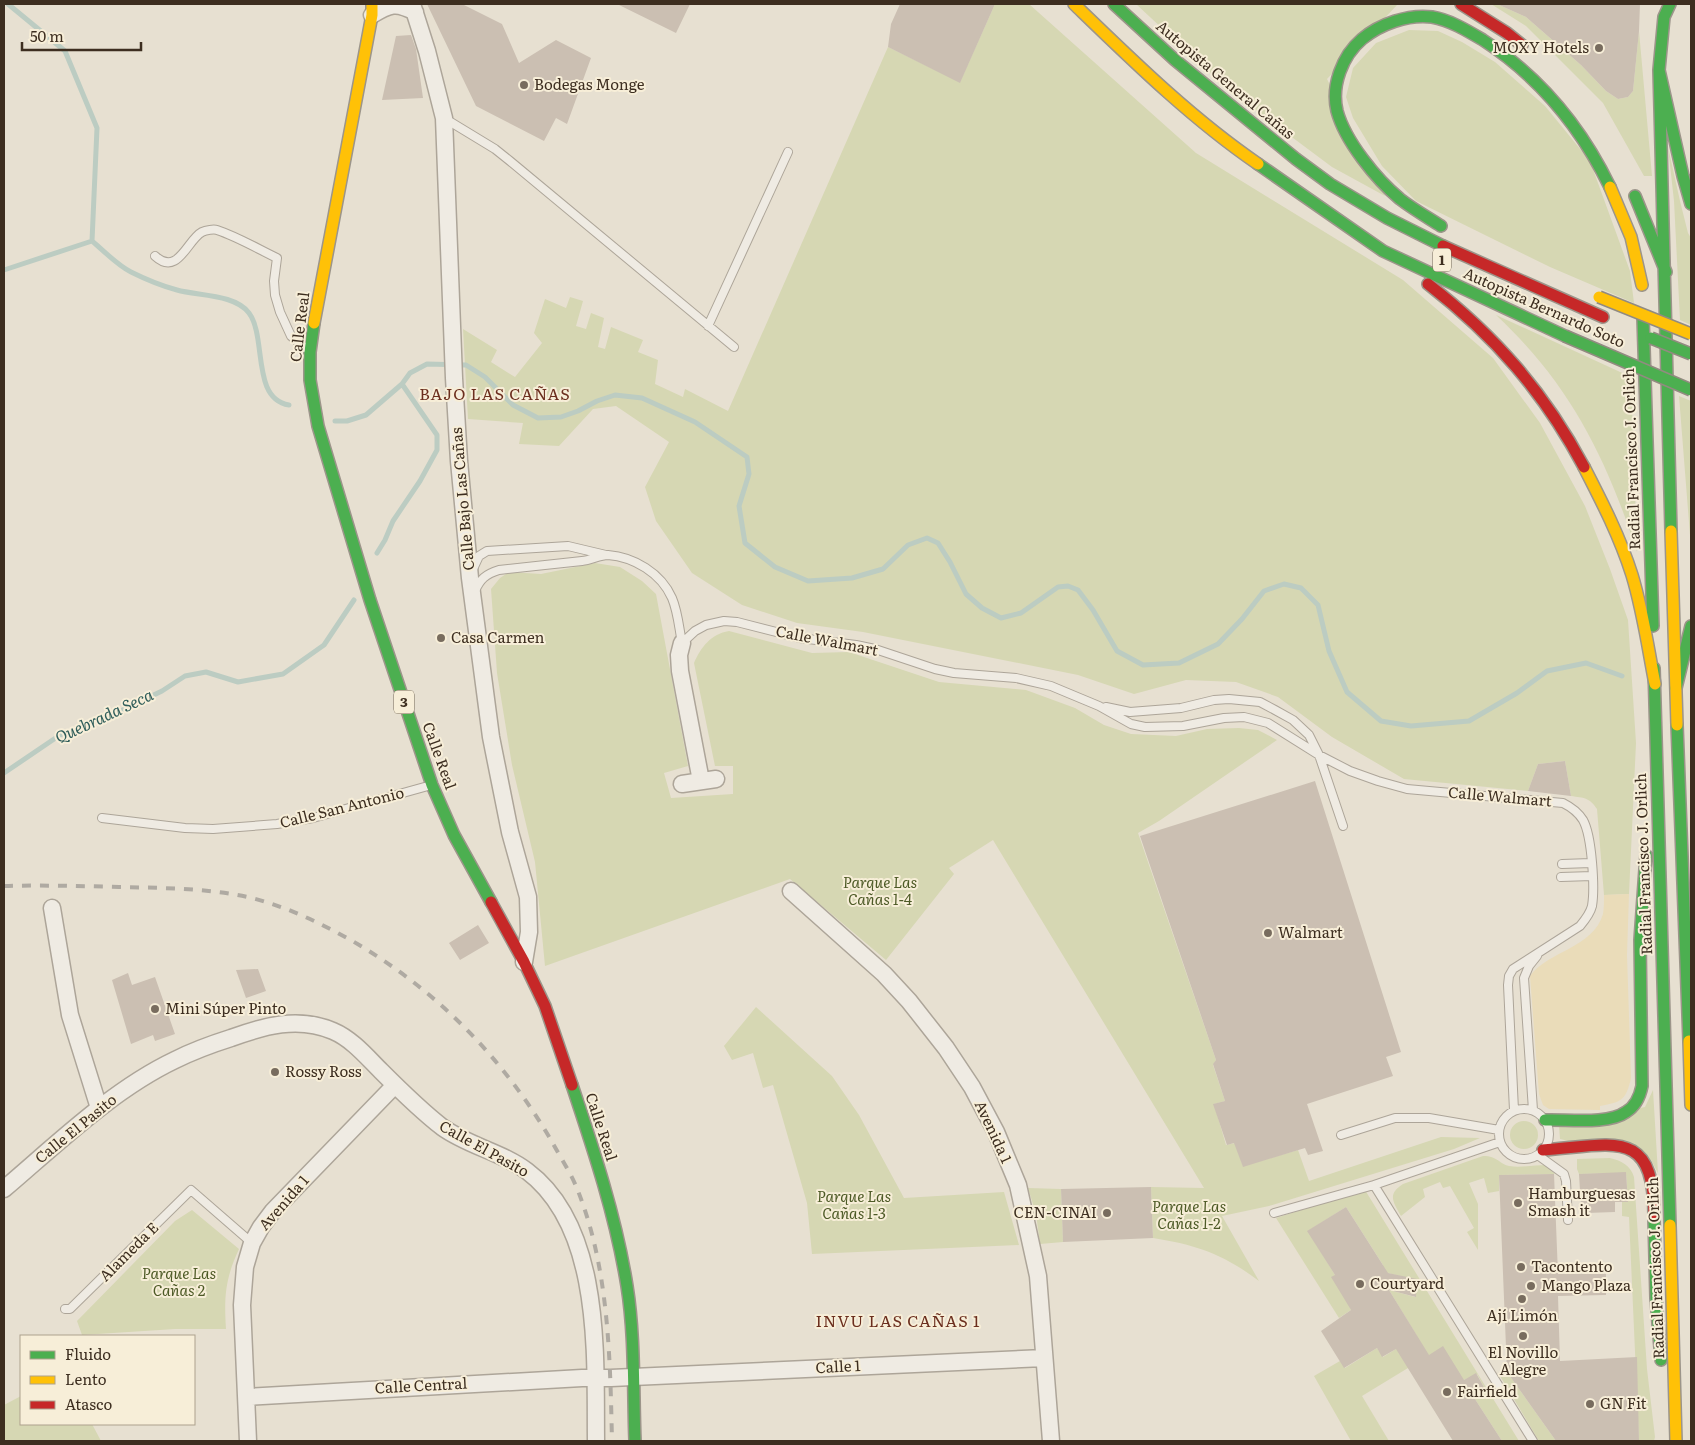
<svg xmlns="http://www.w3.org/2000/svg" width="1695" height="1445" font-family="Literata,serif">
  <rect width="100%" height="100%" fill="#e7e0d1"/>
  <!-- green -->
  <path fill="#d6d7b3" d="M995 4H1029L1196 153 1403 280 1493 358 1540 423 1585 506 1610 569 1628 620 1636 743 1629 894 1604 895 1597 809C1589 797 1584 798 1571 796L1565 761 1538 764 1528 791 1404 779 1332 737 1278 697 1236 682 1186 680 1134 694 1078 675 863 632 797 623 742 605 692 573 656 521 645 487 669 442 616 406 593 409 559 446 519 444 523 423 468 419 463 329 497 350 491 362 515 377 542 343 534 333 545 299 566 308 570 297 583 301 576 326 586 329 591 313 604 318 598 347 605 349 611 327 643 340 638 352 658 360 655 384 683 397 685 389 728 411 888 47 960 82Z
    M1136 4H1398L1327 79 1385 196 1332 167 1253 108 1209 72Z
    M1491 4H1497L1526 17 1581 65 1606 91 1618 99 1628 97 1633 91 1639 31 1652 176H1644L1603 103 1526 26Z
    M1409 30 1438 31 1462 42 1495 62 1545 106 1590 161 1630 271 1634 303 1550 267 1416 201 1382 166 1353 118 1346 97 1353 68 1376 43Z
    M1668 147 1680 201 1688 233 1691 238V325L1680 320 1674 201Z
    M1496 315 1631 377 1637 552C1606 457 1570 384 1496 315Z
    M1679 396 1691 401V548Z
    M595 563 620 567 642 581 656 594 688 766 664 773 671 798 733 794V766H715L694 663C701 647 711 634 729 631L812 653 849 652 939 682 1026 690 1075 708 1104 725 1131 734 1176 736 1207 729 1239 728 1258 730 1277 740 1159 821 1138 833 1216 1060 1213 1065 1225 1101 1214 1104 1226 1145 1235 1143 1243 1166 1298 1150 1309 1181 1441 1137 1480 1138 1454 1149 1269 1206 1222 1216 1259 1281C1223 1254 1197 1245 1153 1238L1151 1187 1204 1188 993 840 949 868 954 874 886 960 790 879 545 966 535 862 512 765 497 673 491 589 500 578 509 572 541 574Z
    M756 1007 832 1076 859 1115 904 1198 1004 1192 1019 1245 812 1254 807 1203 773 1085 763 1088 753 1053 732 1060 724 1046Z
    M1653 1090 1658 1173 1651 1160 1560 1139 1559 1125 1645 1107Z
    M1510 1135a14 14 0 1 1 28 0a14 14 0 1 1-28 0Z
    M1483 1156C1498 1156 1499 1164 1509 1166 1520 1168 1535 1165 1546 1165L1555 1174 1499 1175V1191L1488 1193 1484 1178 1469 1183 1478 1204V1250L1467 1232 1474 1228 1450 1186 1443 1188 1440 1182 1423 1189 1425 1197 1401 1216C1393 1202 1387 1194 1403 1184Z
    M1610 1158C1622 1161 1630 1165 1634 1177L1647 1369 1655 1437 1654 1441H1639L1629 1217 1622 1216V1202L1628 1201 1626 1173 1579 1174 1577 1169V1159Z
    M1028 1188 1061 1189 1063 1242 1040 1244 1036 1214Z
    M1365 1190 1519 1441H1502L1473 1396 1485 1389 1477 1374 1464 1380 1408 1368 1362 1396 1389 1441H1351L1314 1376 1340 1361 1345 1368 1377 1348 1383 1357 1417 1336 1389 1290 1415 1297 1417 1280 1375 1270 1383 1265 1346 1207 1308 1231 1335 1275 1351 1310 1339 1318 1276 1218Z
    M192 1210 239 1249C225 1279 224 1297 226 1329H175L82 1335 77 1321 175 1221Z
    M1507 1372 1556 1441H1539L1500 1376Z
    M21 1396V1424H92L101 1441H4V1405Z"/>
  <!-- sand -->
  <path fill="#eadcb9" d="M1629 894 1627 955 1631 1078C1626 1100 1622 1102 1600 1106V1110L1549 1109 1543 1105 1539 1094 1530 976C1548 951 1593 948 1603 914 1604 908 1604 901 1604 895Z"/>
  <g fill="none" stroke-linecap="round" stroke-linejoin="round">
    <!-- stream -->
    <path stroke="#bcccc2" stroke-width="5" d="M8 4 65 51 97 128 92 241C104 251 117 265 131 272 145 279 162 286 177 290 198 296 235 294 249 313 267 337 251 399 289 405
      M4 270 92 241
      M335 421H347L366 415 402 384 410 373 427 364 466 365 485 377 513 405 538 418 561 417 578 411 597 401 615 395 642 398 695 422 747 457 749 474 739 506 745 543 775 567 808 581 852 578 883 569 908 545 927 538 938 543 950 562 966 594 982 608 1001 618 1021 613 1058 587 1068 586 1078 590 1093 610 1117 651 1143 665 1179 663 1218 644 1242 619 1264 591 1284 584 1301 588 1318 605 1329 651 1347 692 1381 721 1411 726 1469 721 1517 693 1547 671 1586 663 1622 676
      M377 553 385 540 393 521 420 481 437 450V435L402 384
      M4 773 60 735 108 717 162 691 185 676 206 672 238 682 283 674 324 645 354 600"/>
  </g>
  <!-- building -->
  <path fill="#cbbfb2" d="M427 4H462L502 24 519 63 556 40 591 58 567 124 556 118 544 141 476 106Z
    M617 4H690L676 33Z
    M900 4H995L960 83 888 47 891 24Z
    M1497 4H1640L1639 31 1633 91 1628 97 1618 99 1606 91 1581 65 1526 17Z
    M411 35 416 49 423 98 382 100 396 36Z
    M1565 761 1571 796 1528 791 1538 764Z
    M1315 781 1401 1052 1386 1057 1393 1076 1307 1104 1323 1151 1308 1155 1305 1148 1243 1167 1234 1143 1227 1145 1213 1104 1225 1101 1213 1064 1216 1060 1140 836Z
    M478 925 489 943 460 960 449 943Z
    M258 969 266 991 246 998 236 970Z
    M128 973 132 985 155 977 175 1034 155 1041 153 1035 131 1044 112 980Z
    M1626 1172 1628 1202H1615V1212L1586 1213V1208H1581L1579 1174Z
    M1554 1174 1558 1274H1606V1295L1558 1296 1560 1361 1637 1357 1639 1441H1556L1507 1372 1499 1175Z
    M1151 1187 1153 1238 1063 1242 1061 1189Z
    M1346 1207 1388 1273 1417 1279 1416 1297 1389 1290 1429 1355 1443 1346 1464 1380 1476 1373 1485 1389 1473 1396 1502 1441H1453L1396 1349 1382 1357 1377 1348 1344 1368 1321 1331 1351 1310 1331 1277 1335 1275 1307 1231Z"/>
  <g fill="none" stroke-linecap="round" stroke-linejoin="round">
    <defs>
      <path id="lane" d="M444 118 495 149 510 161 734 347
        M155 256C178 277 187 240 202 232 206 230 214 229 217 230 238 237 258 249 277 258L274 281 275 295 280 312 291 336 307 349
        M708 326 788 152
        M473 569 479 556 487 551 568 546 606 555
        M475 591C480 579 486 574 499 570 527 567 555 564 582 561 591 560 600 555 608 555 634 557 661 573 672 598 678 612 679 628 682 643
        M682 643 695 631 706 625 724 621 737 622 800 638 856 645 875 649 935 669 954 673 1016 678 1051 686 1099 706 1131 724 1145 727 1183 726 1224 718 1244 717 1268 723 1319 755 1350 771 1378 781 1407 789 1563 803C1571 807 1578 812 1583 820 1592 836 1595 888 1592 906 1590 914 1585 920 1580 926L1513 969 1509 976 1508 985 1514 1110
        M1106 707 1130 712 1181 708 1214 700 1229 699 1260 702 1275 710 1293 720 1309 735 1319 755 1343 826
        M102 818 185 828 213 829 277 824 313 818 428 786
        M1562 864 1591 863
        M1561 877 1592 876
        M1499 1134a25 25 0 1 1 50 0a25 25 0 1 1-50 0Z
        M1533 1110 1524 978 1529 966 1537 956
        M1341 1135 1395 1118H1429L1499 1130
        M1500 1142 1374 1185 1533 1441
        M1539 1156 1564 1174 1566 1181 1568 1220
        M1274 1213 1374 1185
        M65 1309H70L191 1190 252 1243"/>
      <path id="street" d="M412 4 427 51 444 118 454 378 459 461 470 578 491 737 510 832 528 897 529 932 524 962
        M372 15C390 4 396 2 415 12
        M682 643 679 655 680 671 701 781
        M682 784 716 779
        M791 891 884 974 909 1001 946 1048 972 1087 996 1132 1018 1185 1038 1276 1051 1441
        M52 908 70 1015 99 1108
        M4 1189C57 1144 112 1090 175 1060 193 1051 212 1044 231 1038 264 1026 298 1016 333 1031 352 1039 367 1057 381 1071 401 1091 420 1110 442 1127 468 1146 502 1152 527 1171 603 1228 595 1357 596 1441
        M247 1397 582 1378H611L1044 1358
        M248 1441 242 1305 245 1267 252 1243 261 1227 273 1211 395 1085"/>
      <path id="fast" d="M1114 4 1175 60 1296 159 1330 184 1387 218 1443 246
        M1670 4 1664 17 1659 70 1671 531
        M1659 70 1683 176 1691 204
        M1258 164 1383 251 1565 336
        M1635 196 1666 272
        M1441 226C1427 217 1413 209 1400 199 1376 179 1345 141 1337 111 1331 86 1342 56 1362 39 1380 24 1408 14 1432 17 1450 20 1468 31 1483 40 1540 77 1581 127 1610 187
        M1643 318 1653 626
        M314 323 310 352V380L318 426 370 600 432 785 454 835 491 902
        M1654 668 1670 1225
        M1676 688 1691 626
        M1677 725 1689 1041
        M572 1085C594 1151 616 1217 627 1286 635 1336 633 1390 635 1441
        M1545 1120C1567 1119 1608 1125 1626 1112 1636 1106 1640 1096 1642 1086L1640 940 1646 855
        M1654 1218 1656 1298 1661 1360"/>
      <path id="slow" d="M1074 4C1132 60 1191 118 1258 164
        M1610 187 1631 237 1642 285
        M314 323 372 15V4
        M1584 467C1602 502 1620 537 1632 575 1643 611 1648 648 1655 684
        M1671 531 1677 725
        M1689 1041 1691 1105
        M1670 1225 1676 1441"/>
      <path id="jam" d="M1461 4 1507 33 1522 45
        M1443 246 1603 317
        M1428 284C1495 336 1544 392 1584 467
        M491 902 524 962 545 1006 572 1085
        M1543 1150C1613 1145 1655 1126 1654 1218"/>
    </defs>
    <!-- lane casing -->
    <use href="#lane" stroke="#ada599" stroke-width="10"/>
    <!-- street casing -->
    <use href="#street" stroke="#ada599" stroke-width="19"/>
    <!-- fast casing -->
    <use href="#fast" stroke="#9c958a" stroke-width="14"/>
    <!-- slow casing -->
    <use href="#slow" stroke="#9c958a" stroke-width="14"/>
    <!-- jam casing -->
    <use href="#jam" stroke="#9c958a" stroke-width="14"/>
    <!-- lane -->
    <use href="#lane" stroke="#efebe3" stroke-width="8"/>
    <!-- street -->
    <use href="#street" stroke="#efebe3" stroke-width="16"/>
    <!-- fast -->
    <use href="#fast" stroke="#4caf50" stroke-width="11"/>
    <!-- slow -->
    <use href="#slow" stroke="#ffc107" stroke-width="11"/>
    <!-- jam -->
    <use href="#jam" stroke="#c62828" stroke-width="11"/>
    <!-- rail -->
    <path stroke="#afaaa2" stroke-width="4" stroke-dasharray="9 9" stroke-linecap="butt" d="M4 886C42 885 80 886 119 887 164 888 208 888 252 898 287 907 318 922 349 939 434 988 501 1055 551 1140 559 1155 569 1170 576 1186 609 1266 610 1356 612 1441"/>
    <defs>
      <path id="fast-bridge" d="M1565 336 1691 390
        M1651 338 1691 354"/>
      <path id="slow-bridge" d="M1599 297 1691 334"/>
    </defs>
    <!-- fast-bridge casing -->
    <use href="#fast-bridge" stroke="#928b80" stroke-width="14" stroke-linecap="butt"/>
    <!-- slow-bridge casing -->
    <use href="#slow-bridge" stroke="#928b80" stroke-width="14" stroke-linecap="butt"/>
    <!-- fast-bridge -->
    <use href="#fast-bridge" stroke="#4caf50" stroke-width="11"/>
    <!-- slow-bridge -->
    <use href="#slow-bridge" stroke="#ffc107" stroke-width="11"/>
  </g>
  <!-- markers -->
  <g fill="#786c5e" stroke="#f7eed8" stroke-width="2">
    <circle cx="1599" cy="48" r="5"/>
    <circle cx="524" cy="85" r="5"/>
    <circle cx="441" cy="638" r="5"/>
    <circle cx="1268" cy="933" r="5"/>
    <circle cx="155" cy="1009" r="5"/>
    <circle cx="275" cy="1072" r="5"/>
    <circle cx="1518" cy="1203" r="5"/>
    <circle cx="1107" cy="1213" r="5"/>
    <circle cx="1521" cy="1267" r="5"/>
    <circle cx="1360" cy="1284" r="5"/>
    <circle cx="1531" cy="1286" r="5"/>
    <circle cx="1522" cy="1299" r="5"/>
    <circle cx="1523" cy="1336" r="5"/>
    <circle cx="1447" cy="1392" r="5"/>
    <circle cx="1590" cy="1404" r="5"/>
  </g>
  <g text-anchor="middle" stroke-width="4" stroke-linejoin="round" paint-order="stroke">
    <!-- shield labels -->
    <g fill="#f7eed8" stroke="#756857" stroke-width="1">
      <rect x="1433" y="248.5" width="18" height="23" rx="4"/>
      <rect x="394" y="690.5" width="20" height="23" rx="4"/>
    </g>
    <g font-size="14" font-weight="bold" fill="#3d2e20">
      <text x="1442" y="265">1</text>
      <text x="404" y="707">3</text>
    </g>
    <!-- poi labels -->
    <g font-size="15" fill="#3d2e20" stroke="#f7eed8" text-anchor="start">
      <text x="1589" y="53" text-anchor="end">MOXY Hotels</text>
      <text x="534" y="90">Bodegas Monge</text>
      <text x="451" y="643">Casa Carmen</text>
      <text x="1278" y="938">Walmart</text>
      <text x="165" y="1014">Mini Súper Pinto</text>
      <text x="285" y="1077">Rossy Ross</text>
      <text x="1528" y="1199">Hamburguesas<tspan x="1528" dy="17">Smash it</tspan></text>
      <text x="1097" y="1218" text-anchor="end">CEN-CINAI</text>
      <text x="1531" y="1272">Tacontento</text>
      <text x="1370" y="1289">Courtyard</text>
      <text x="1541" y="1291">Mango Plaza</text>
      <text x="1522" y="1321" text-anchor="middle">Ají Limón</text>
      <text x="1523" y="1358" text-anchor="middle">El Novillo<tspan x="1523" dy="17">Alegre</tspan></text>
      <text x="1457" y="1397">Fairfield</text>
      <text x="1600" y="1409">GN Fit</text>
    </g>
    <!-- street labels -->
    <g font-size="15" fill="#3d2e20" stroke="#f7eed8">
      <text transform="translate(1225 80) rotate(40)" y="5">Autopista General Cañas</text>
      <text transform="translate(1544 308) rotate(24)" y="5">Autopista Bernardo Soto</text>
      <text transform="translate(300 327) rotate(-83)" y="5">Calle Real</text>
      <text transform="translate(1632 459) rotate(-92)" y="5">Radial Francisco J. Orlich</text>
      <text transform="translate(463 499) rotate(-95)" y="5">Calle Bajo Las Cañas</text>
      <text transform="translate(827 641) rotate(11)" y="5">Calle Walmart</text>
      <text transform="translate(439 756) rotate(70)" y="5">Calle Real</text>
      <text transform="translate(1500 797) rotate(5)" y="5">Calle Walmart</text>
      <text transform="translate(342 808) rotate(-14)" y="5">Calle San Antonio</text>
      <text transform="translate(1644 864) rotate(-92)" y="5">Radial Francisco J. Orlich</text>
      <text transform="translate(601 1127) rotate(72)" y="5">Calle Real</text>
      <text transform="translate(76 1129) rotate(-39)" y="5">Calle El Pasito</text>
      <text transform="translate(993 1132) rotate(65)" y="5">Avenida 1</text>
      <text transform="translate(484 1149) rotate(29)" y="5">Calle El Pasito</text>
      <text transform="translate(284 1203) rotate(-49)" y="5">Avenida 1</text>
      <text transform="translate(129 1252) rotate(-45)" y="5">Alameda E</text>
      <text transform="translate(1656 1268) rotate(-92)" y="5">Radial Francisco J. Orlich</text>
      <text transform="translate(838 1367) rotate(-3)" y="5">Calle 1</text>
      <text transform="translate(421 1386) rotate(-3)" y="5">Calle Central</text>
    </g>
    <!-- park labels -->
    <g font-size="15" font-style="italic" fill="#4d5a26" stroke="#f7eed8">
      <text x="880" y="888">Parque Las<tspan x="880" dy="17">Cañas 1-4</tspan></text>
      <text x="854" y="1202">Parque Las<tspan x="854" dy="17">Cañas 1-3</tspan></text>
      <text x="1189" y="1212">Parque Las<tspan x="1189" dy="17">Cañas 1-2</tspan></text>
      <text x="179" y="1279">Parque Las<tspan x="179" dy="17">Cañas 2</tspan></text>
    </g>
    <!-- neighbourhood labels -->
    <g font-size="16" letter-spacing="1" fill="#6b2e1e" stroke="#f7eed8">
      <text x="495" y="400">BAJO LAS CAÑAS</text>
      <text x="898" y="1327">INVU LAS CAÑAS 1</text>
    </g>
    <!-- water labels -->
    <g font-size="16" font-style="italic" fill="#2f5d5a" stroke="#f7eed8">
      <text transform="translate(104 716) rotate(-25)" y="6">Quebrada Seca</text>
    </g>
  </g>
  <!-- border -->
  <rect width="1695" height="1445" fill="none" stroke="#3d2e20" stroke-width="10"/>
  <!-- legend -->
  <rect x="20" y="1335" width="175" height="90" fill="#f7eed8" stroke="#ada18e"/>
  <rect x="30" y="1351" width="25" height="8" fill="#4caf50" stroke="#ada18e"/>
  <text x="65" y="1360" font-size="15" fill="#3d2e20">Fluido</text>
  <rect x="30" y="1376" width="25" height="8" fill="#ffc107" stroke="#ada18e"/>
  <text x="65" y="1385" font-size="15" fill="#3d2e20">Lento</text>
  <rect x="30" y="1401" width="25" height="8" fill="#c62828" stroke="#ada18e"/>
  <text x="65" y="1410" font-size="15" fill="#3d2e20">Atasco</text>
  <!-- scale -->
  <path d="M22 42v8h119v-8" fill="none" stroke="#3d2e20" stroke-width="2.5"/>
  <text x="30" y="42" font-size="15" fill="#3d2e20" stroke="#f7eed8" stroke-width="4" paint-order="stroke">50 m</text>
</svg>
